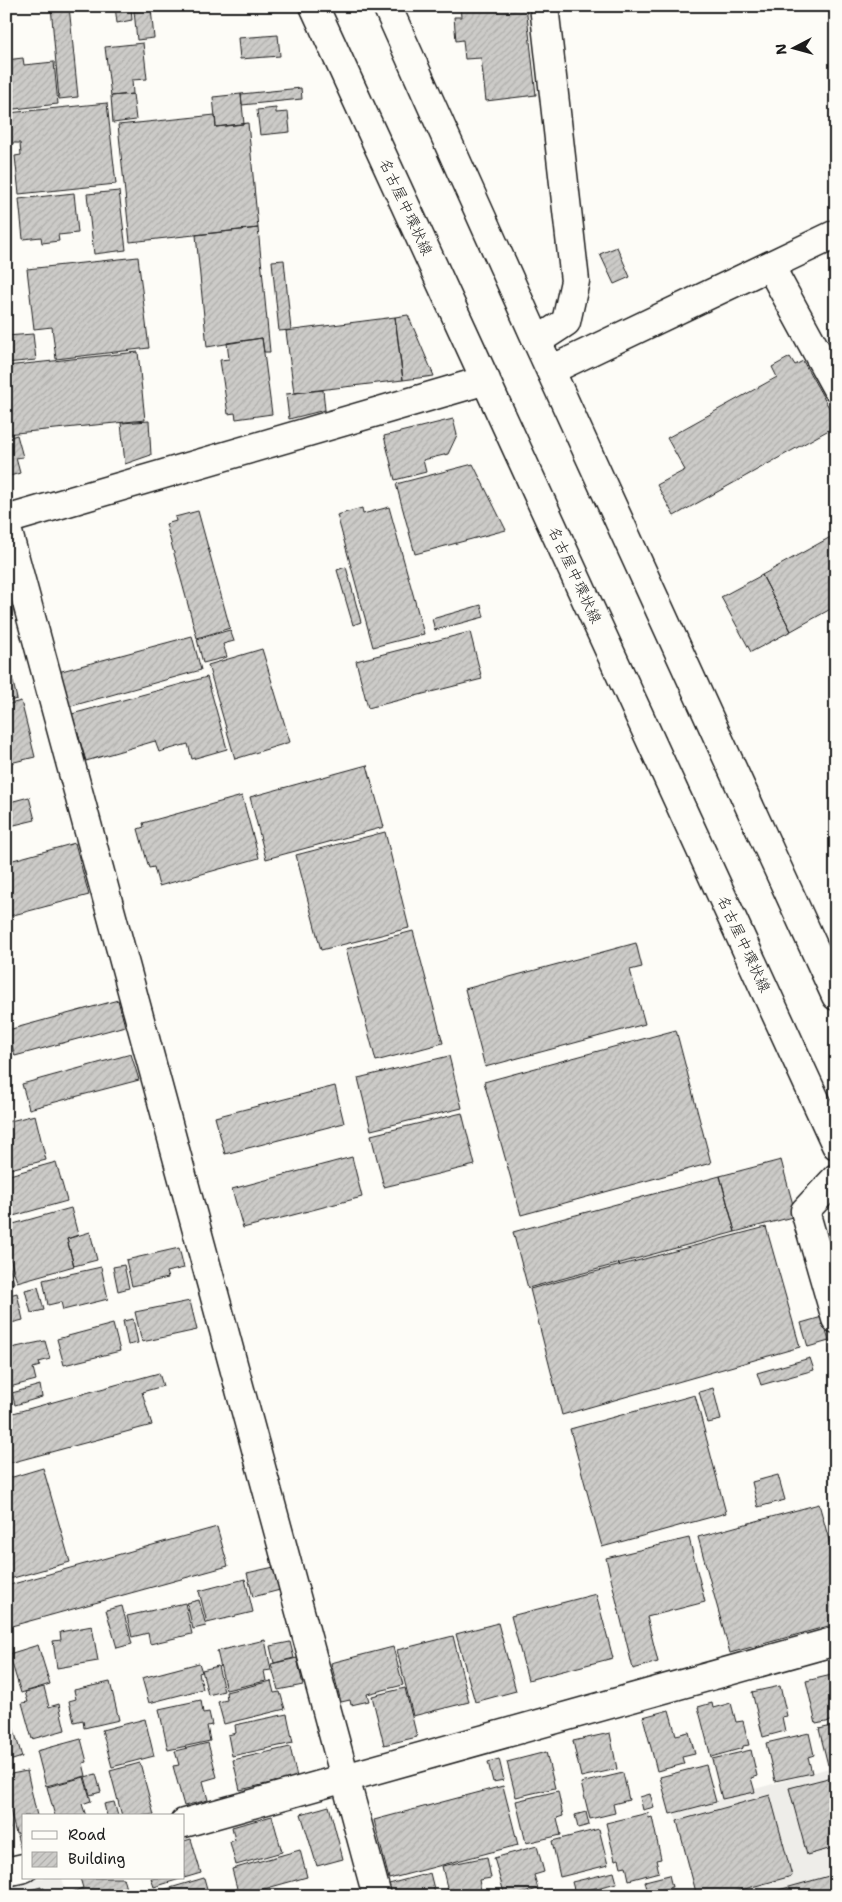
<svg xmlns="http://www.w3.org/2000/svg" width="842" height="1902" font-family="'Shantell Sans','Klee One',sans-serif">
  <defs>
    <pattern id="building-hatch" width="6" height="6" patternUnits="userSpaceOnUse" patternTransform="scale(1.25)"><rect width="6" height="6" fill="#cccbc8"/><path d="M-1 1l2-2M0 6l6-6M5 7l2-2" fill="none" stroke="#afaeab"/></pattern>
  </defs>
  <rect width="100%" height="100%" fill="#fdfcf7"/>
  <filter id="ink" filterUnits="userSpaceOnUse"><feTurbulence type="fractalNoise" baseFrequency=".02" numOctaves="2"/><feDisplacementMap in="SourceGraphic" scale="10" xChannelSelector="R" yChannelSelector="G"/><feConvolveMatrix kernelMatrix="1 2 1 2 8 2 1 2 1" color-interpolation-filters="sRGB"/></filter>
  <g filter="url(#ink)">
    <!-- built -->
    <path fill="#eeede9" d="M836 1766V1896H697L674 1812Z
      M31 1878H62L67 1896H6V1885Z"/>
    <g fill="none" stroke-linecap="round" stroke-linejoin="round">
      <!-- stream -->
      <path stroke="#797876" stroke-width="10" d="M836 1236V1237"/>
    </g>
    <!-- building -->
    <path fill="url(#building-hatch)" stroke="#1c1c1c" d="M51 6H69L78 97 59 99Z
      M115 6H131L132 20 117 23Z
      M460 6H526L536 95 486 101 481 58 465 59 463 40 456 41 454 17H461Z
      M151 9 154 38 137 40 134 11Z
      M278 35 280 56 240 59 238 38Z
      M143 43 147 79 132 80 133 94 111 96 105 47Z
      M23 58 24 65 54 62 58 104 6 110V60Z
      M301 88 302 99 242 105 241 94Z
      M133 94 136 120 113 123 111 96Z
      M241 94 244 124 216 127 213 97Z
      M107 103 116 184 19 194 15 156 21 155 20 143H12L8 113Z
      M276 108V113L288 112 290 132 260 135 257 110Z
      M215 115 216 127 248 123 258 228 130 242 118 125Z
      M119 191 126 250 94 254 87 194Z
      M74 193 78 233 58 235 59 241 42 243 41 237 23 239 19 199Z
      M258 228 270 352H264L262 338 207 347 196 235Z
      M617 247 630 277 614 284 600 254Z
      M138 257 149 348 56 359 52 327 34 329 27 269Z
      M284 260 291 330 279 331 272 261Z
      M408 315 434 376 403 380 395 317Z
      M395 317 403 380 294 393 286 331Z
      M33 334 36 360 6 363V336Z
      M262 338 272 414 236 419 235 413 228 414 220 360 229 359 227 343Z
      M138 352 145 420 6 434V366Z
      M790 357 795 365 803 361 836 420V426L674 516 657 485 685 470 667 438 777 377 772 367Z
      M323 390 325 410 289 419 286 394Z
      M453 419 457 435 448 454 423 460 426 472 395 480 384 436Z
      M149 421 151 455 125 464 121 423Z
      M17 435 23 457 16 458 20 473 10 476 6 459V438Z
      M473 464 506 530 415 554 396 484Z
      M389 507 424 634 373 647 337 515 362 508 363 514Z
      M198 511 230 628 197 638 166 524 176 521 175 517Z
      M836 534V606L791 631 762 575Z
      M346 567 361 622 353 625 337 570Z
      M762 575 791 631 751 652 721 597Z
      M481 605 484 617 435 630 432 619Z
      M230 630 234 641 223 644 227 657 203 663 197 639Z
      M470 632 482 679 368 708 356 661Z
      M192 636 201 670 68 707 58 672Z
      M262 649 290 742 235 759 208 665Z
      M11 673 17 699 6 702V674Z
      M207 677 227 749 192 759 188 744 159 752 155 741 86 761 72 714Z
      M21 701 35 757 6 764V705Z
      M367 765 384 827 266 859 250 797Z
      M6 776 11 793 6 794Z
      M242 796 259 858 159 886 154 867 149 868 138 829 144 827 143 823Z
      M29 797 35 820 6 827V803Z
      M385 832 409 928 321 950 296 855Z
      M75 843 89 895 6 917V862Z
      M413 931 443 1043 376 1061 346 949Z
      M636 943 642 967 630 970 645 1024 485 1067 465 989Z
      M118 1000 125 1026 15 1056 8 1030Z
      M676 1030 711 1163 521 1215 484 1082Z
      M131 1054 139 1080 29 1109 22 1084Z
      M449 1056 462 1108 371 1130 358 1078Z
      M335 1086 344 1123 225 1154 215 1117Z
      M462 1113 475 1165 384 1187 371 1135Z
      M35 1115 46 1160 6 1170V1122Z
      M352 1157 362 1197 243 1228 232 1189Z
      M781 1160 796 1216 735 1232 720 1176Z
      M56 1162 67 1201 6 1218V1176Z
      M720 1176 735 1232 528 1288 513 1232Z
      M71 1208 78 1235 67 1239 74 1266 17 1282 6 1244V1226Z
      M766 1227 800 1347 562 1415 530 1289Z
      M90 1232 97 1260 74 1266 67 1239Z
      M179 1248 184 1268 166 1272 168 1278 132 1286 126 1260Z
      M6 1253 14 1283 6 1285Z
      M124 1265 129 1288 118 1291 113 1267Z
      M101 1267 108 1299 63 1310 61 1302 48 1305 43 1280Z
      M38 1287 44 1310 31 1313 25 1290Z
      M17 1293 23 1320 7 1324 10 1335H6V1296Z
      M190 1301 197 1330 142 1342 135 1312Z
      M822 1317 829 1341 808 1347 801 1323Z
      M133 1319 138 1343 128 1345 123 1321Z
      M113 1324 120 1351 64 1365 57 1339Z
      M45 1341 50 1359 39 1362 40 1366 33 1368 36 1380 6 1388V1349Z
      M810 1358 814 1370 761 1385 757 1373Z
      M159 1373 163 1386 142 1392 152 1425 6 1464V1415Z
      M40 1385 42 1397 15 1405 12 1393Z
      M713 1388 721 1420 708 1423 699 1392Z
      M695 1395 726 1513 602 1547 570 1429Z
      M43 1468 70 1562 6 1580V1479Z
      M778 1475 785 1500 758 1507 752 1482Z
      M819 1504 836 1565V1624L730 1653 698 1537Z
      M217 1527 228 1566 8 1627 6 1620V1586Z
      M689 1538 705 1602 647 1617 658 1662 633 1669 606 1558Z
      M274 1567 280 1590 253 1597 247 1573Z
      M245 1579 253 1612 207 1623 199 1591Z
      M596 1594 613 1658 528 1680 511 1616Z
      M199 1600 206 1626 193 1629 187 1603Z
      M185 1603 192 1634 150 1644 148 1633 132 1637 127 1616Z
      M122 1606 132 1644 117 1648 106 1610Z
      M498 1623 516 1691 475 1702 456 1634Z
      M92 1626 98 1661 57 1668 53 1641 61 1640 60 1632Z
      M453 1636 469 1702 413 1716 397 1650Z
      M265 1640 271 1670 264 1671 266 1681 226 1690 217 1651Z
      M290 1642 294 1658 274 1663 270 1646Z
      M38 1645 50 1684 21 1693 9 1654Z
      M393 1647 403 1685 367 1694 369 1701 351 1705 350 1700 341 1702 331 1663Z
      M297 1658 303 1685 278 1690 271 1664Z
      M199 1663 202 1672 199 1673 203 1689 149 1703 142 1678Z
      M218 1666 224 1691 208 1695 202 1670Z
      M836 1674V1720L816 1724 806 1681Z
      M271 1681 274 1693 280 1692 285 1709 224 1724 218 1702 227 1700 226 1692Z
      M110 1682 119 1720 84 1728 83 1720 74 1722 69 1701 76 1699 74 1690Z
      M780 1686 787 1716 782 1717 785 1731 763 1737 752 1692Z
      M44 1687 49 1707 59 1704 65 1730 32 1739 22 1703 28 1702 25 1692Z
      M405 1688 417 1737 384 1745 372 1696Z
      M201 1700 203 1713 209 1712 212 1725 207 1726 210 1741 168 1750 159 1709Z
      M6 1703 22 1757 6 1762Z
      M712 1703 713 1708 731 1703 736 1722 743 1721 749 1745 743 1746V1748L711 1757 698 1707Z
      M669 1710 676 1735 689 1732 695 1754 682 1757 684 1764 657 1771 643 1717Z
      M287 1714 293 1743 232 1756 228 1735 236 1733 235 1725Z
      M145 1719 154 1756 112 1767 102 1730Z
      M836 1725V1764L828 1765 819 1729Z
      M610 1733 617 1769 581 1777 573 1741Z
      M809 1733 814 1755 808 1757 812 1773 775 1781 766 1743Z
      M81 1739 87 1762 83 1763 86 1776 46 1786 37 1751Z
      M208 1743 217 1777 203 1781 208 1800 184 1806 173 1766 179 1765 175 1751Z
      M290 1747 297 1777 240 1790 233 1760Z
      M751 1750 757 1776 751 1778 755 1792 722 1799 712 1759Z
      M546 1752 555 1788 516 1797 507 1762Z
      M499 1759 504 1780 493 1782 488 1762Z
      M140 1763 154 1815 122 1816 110 1771Z
      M706 1765 716 1802 670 1814 660 1777Z
      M27 1771 37 1816H24V1833L16 1834 6 1794V1775Z
      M623 1773 629 1800 613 1804 615 1813 590 1819 581 1783Z
      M96 1774 101 1792 90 1795 85 1777Z
      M836 1776V1847L807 1855 789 1788Z
      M84 1777 91 1801 82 1804 86 1816H55L47 1787Z
      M503 1786 518 1845 389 1879 374 1820Z
      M558 1791 563 1816 557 1818 561 1835 526 1843 516 1801Z
      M650 1794 654 1807 643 1810 640 1797Z
      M770 1795 792 1876 719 1896H697L677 1821Z
      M114 1802 118 1816H107L104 1804Z
      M329 1806 343 1859 317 1866 301 1814Z
      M6 1812 10 1829 6 1830Z
      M586 1812 589 1825 578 1828 575 1815Z
      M648 1813 649 1818 652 1817 661 1859 656 1860 659 1872 629 1880 626 1866 621 1867 619 1859 615 1860 606 1823Z
      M272 1816 282 1852 236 1865 230 1842 235 1840 232 1827Z
      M599 1829 608 1865 560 1877 552 1841Z
      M24 1834V1849L21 1850 17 1836Z
      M8 1839 12 1854 6 1856V1840Z
      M191 1839 201 1873 184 1878V1841Z
      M537 1846 544 1872 534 1875 538 1889 513 1896H505L494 1858Z
      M300 1850 307 1877 239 1896 232 1869Z
      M487 1857 491 1878 479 1880 482 1896H449L442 1866Z
      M614 1872 617 1883 575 1893 572 1882Z
      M430 1873 435 1893 427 1894 428 1896H392L389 1884Z
      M836 1874V1896H757Z
      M669 1875 672 1887 648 1893 645 1881Z
      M80 1878H123L128 1896H74L73 1892 83 1888Z
      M151 1878H183L154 1887Z
      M204 1878 209 1896H161L160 1891Z
      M41 1887V1889L44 1888 46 1895 49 1896H20L19 1893Z"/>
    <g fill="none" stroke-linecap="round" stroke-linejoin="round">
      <defs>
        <path id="street" d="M770 266 836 387
          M537 341 566 322 575 281 544 6
          M551 370 836 234
          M6 520 486 380
          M6 525 377 1896
          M836 1178 805 1211 836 1319
          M184 1823 836 1641
          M6 1872 24 1868"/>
        <path id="primary" d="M314 6 836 1145
          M387 6 537 341 836 996"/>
      </defs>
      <!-- street casing -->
      <use href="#street" stroke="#1c1c1c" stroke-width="31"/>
      <!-- primary casing -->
      <use href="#primary" stroke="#1c1c1c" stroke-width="31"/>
      <!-- street -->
      <use href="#street" stroke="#fdfcf7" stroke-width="28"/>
      <!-- primary -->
      <use href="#primary" stroke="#fdfcf7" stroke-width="28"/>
    </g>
  </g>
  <g text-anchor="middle" stroke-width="5" stroke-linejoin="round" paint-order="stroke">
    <!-- street labels -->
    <g font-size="15" fill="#1c1c1c" stroke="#fdfcf7">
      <text transform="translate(406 207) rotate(65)" y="5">名古屋中環状線</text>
      <text transform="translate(575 575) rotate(65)" y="5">名古屋中環状線</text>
      <text transform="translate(744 944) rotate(65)" y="5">名古屋中環状線</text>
    </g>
  </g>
  <!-- margin -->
  <rect width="842" height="1902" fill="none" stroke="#fdfcf7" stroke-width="25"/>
  <rect x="12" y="12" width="817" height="1877" fill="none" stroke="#1c1c1c" stroke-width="2" filter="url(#ink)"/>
  <!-- legend -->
  <rect x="22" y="1814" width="162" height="65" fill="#fdfcf7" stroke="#a3a29f"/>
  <rect x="32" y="1831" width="25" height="8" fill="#fdfcf7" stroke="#a3a29f"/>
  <text x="68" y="1840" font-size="15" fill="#1c1c1c">Road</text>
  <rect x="32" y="1852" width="25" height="15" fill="url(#building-hatch)" stroke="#a3a29f"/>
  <text x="68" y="1864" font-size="15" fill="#1c1c1c">Building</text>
  <!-- north arrow -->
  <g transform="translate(794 48) rotate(264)" stroke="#fdfcf7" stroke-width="4" paint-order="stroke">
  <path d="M0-4L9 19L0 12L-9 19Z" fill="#1c1c1c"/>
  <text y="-8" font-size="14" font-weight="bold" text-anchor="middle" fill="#1c1c1c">N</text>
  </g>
</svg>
